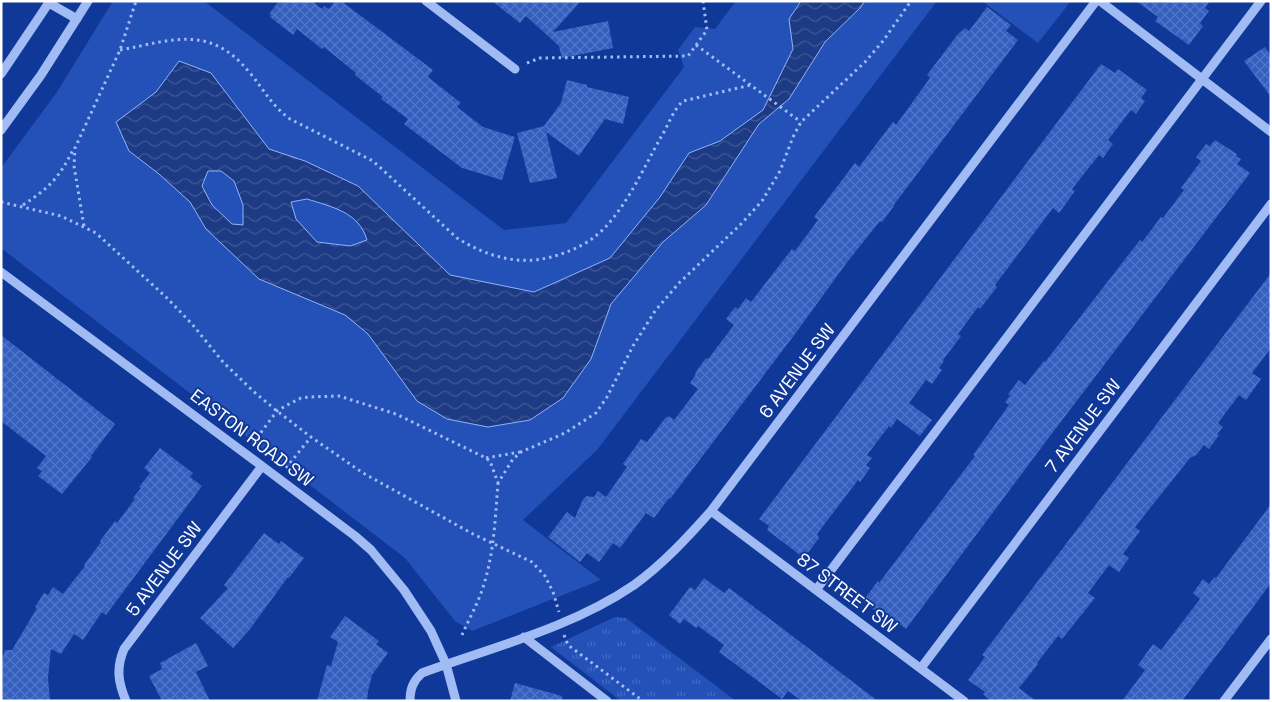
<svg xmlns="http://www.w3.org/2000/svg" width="1272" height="702" font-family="'Space Grotesk',sans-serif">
  <defs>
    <pattern id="grass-tufts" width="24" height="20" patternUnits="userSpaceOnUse" patternTransform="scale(1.25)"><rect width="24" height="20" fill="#2351b8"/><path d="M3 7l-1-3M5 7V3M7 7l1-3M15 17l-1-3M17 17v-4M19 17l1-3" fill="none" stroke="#446bc3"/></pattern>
    <pattern id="water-waves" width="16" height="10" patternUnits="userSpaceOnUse" patternTransform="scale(1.25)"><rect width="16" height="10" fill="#1d3b84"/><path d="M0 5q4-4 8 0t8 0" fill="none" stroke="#3f5896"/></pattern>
    <pattern id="building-cross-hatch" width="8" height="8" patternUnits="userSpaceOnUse" patternTransform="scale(1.25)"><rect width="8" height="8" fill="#345fbf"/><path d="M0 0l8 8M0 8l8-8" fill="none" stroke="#5277c9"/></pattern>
  </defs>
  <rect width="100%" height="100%" fill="#103898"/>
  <!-- grass -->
  <path fill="url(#grass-tufts)" d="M615 617 626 618 736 701H621L551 647Z"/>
  <!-- park -->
  <path fill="#2351b8" d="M113 1H204L504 230 566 223 684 67 678 50 695 27 715 29 736 1H937L597 450 523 520 601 580 472 631 455 621 405 558 1 248V168L57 92Z
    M982 1H1071L1038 43Z"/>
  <!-- water -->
  <path fill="url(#water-waves)" stroke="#93b3f8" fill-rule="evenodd" d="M801 1H865L860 8 825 42 789 99 759 124 706 205 663 242 611 304 591 359 563 398 530 420 488 427 447 419 417 401 368 334 345 315 259 279 206 229 190 202 159 174 129 151 116 122 156 92 179 61 211 73 269 149 305 161 358 186 450 275 534 292 610 258 660 197 689 153 720 141 763 110 793 49 789 19ZM208 171H221L234 181 243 205V225L232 224 212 205 202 186ZM307 199C332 207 359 212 367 240L350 246 317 242 296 219 291 202Z"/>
  <!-- building -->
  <path fill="url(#building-cross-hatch)" d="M279 1H312L322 9 324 6 329 9 335 1H341L433 70 428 77 461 103 457 107 483 127 515 137 502 180 462 168 404 124 408 119 381 99 383 97 355 75 356 73 324 47 322 49 297 29 293 35 270 17 271 15 269 14Z
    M492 1H581L553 32 608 21 613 48 562 58 559 46 526 16 520 23Z
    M1136 1H1210L1205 8 1209 11 1200 23 1203 26 1189 45 1155 21 1158 17Z
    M987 7 1011 25 1006 31 1018 40 893 206H894L882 222 880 221 848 261 795 334 670 499 669 498 654 518 646 513 620 548 613 543 599 562 587 553 580 562 548 537 567 512 575 518 583 499 587 496 594 497 598 491 606 497 627 467 623 464 641 439 647 442 666 417 667 418 669 416 674 420 698 389 690 383 696 374 695 373 706 358 708 359 734 325 726 319 735 307 738 309 746 298 751 302 792 249 795 251 818 220 814 217 855 163 859 167 893 122 896 125 930 78 927 75 958 34 965 28 969 31Z
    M1265 47 1271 56V97L1244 61Z
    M1101 64 1115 73 1118 69 1147 90 1141 98 1145 101 1136 114 1131 110 1108 140 1113 144 1103 158 1099 155 1072 189 1075 191 1059 213 1053 208 995 285 997 287 980 309 978 307 958 334 961 336 943 360 944 361 939 368 942 370 932 384 926 380 909 403 932 420 920 436 897 419 891 428 889 426 867 455 872 458 866 465 870 468 860 482 858 480 817 534 819 538 804 558 767 530 769 526 759 519Z
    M567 80 587 85V87L629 97 623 124 605 119 579 156 546 132 557 178 530 183 517 133 544 126 561 103Z
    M1215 140 1237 154 1236 156 1241 159 1237 164 1250 173 1044 444 906 629 893 619 890 622 863 601 878 581 879 583 975 456 973 455 1009 405 1005 402 1010 396 1008 394 1019 380 1025 385 1044 361 1045 362 1063 339 1140 240 1142 242 1161 217 1163 218 1184 190 1181 188 1201 161 1196 157 1206 144 1210 146Z
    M1271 273V348L1252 373 1261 379 1246 400 1239 395 1218 423 1223 427 1217 434 1219 435 1209 449 1204 445 1196 455 1190 458 1135 527 1140 531 1123 554 1129 558 1119 572 1109 565 1088 593 1095 598 1062 639 1058 636 1037 663 1038 664 1019 688 1036 701H991L983 694 985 692 968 680 985 657 982 655Z
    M1 335 115 424 91 456 92 457 62 494 38 476 42 471 37 468 46 456 1 421Z
    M160 448 193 473 190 477 202 486 106 615 102 612 83 640 74 634 61 654 51 649 48 677 50 701H2L1 663 5 650H12L37 608 35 607 44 593 48 595 53 587 63 594 85 566 84 565 101 542 100 541 115 521 117 523 135 499 133 498 141 488 139 487 150 473 144 468Z
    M1271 504V583L1236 630 1182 701H1122L1145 670 1138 665 1153 644 1161 650 1200 599 1193 593 1203 579 1209 584 1214 577 1216 578Z
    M264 533 279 544 281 541 304 558 289 578 288 577 250 629 233 648 200 618 228 588 224 585Z
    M704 578 724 593 729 588 878 701H802L788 691 782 699 719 652 724 645 698 626 696 628 684 619 680 624 669 615 690 587 695 590Z
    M345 616 379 641 376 644 388 653 372 675 368 691 367 701H317L327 665 331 666 338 642 330 637Z
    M196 643 208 666 196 672 210 701H162L149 676 162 669 160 663Z
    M515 683 562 696V701H510Z"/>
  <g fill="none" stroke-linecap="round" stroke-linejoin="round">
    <!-- path -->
    <path stroke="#a1bbf4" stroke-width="3" stroke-dasharray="2.5 4" stroke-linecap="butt" d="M696 45 801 122
      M120 50C174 40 210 24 250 73 265 91 271 105 290 119L373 161 457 238C486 256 518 266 551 257 566 253 581 247 593 238 622 217 643 169 661 137 668 126 673 110 683 101L751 85
      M527 63 540 58 688 56 707 30 703 1
      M1 202 61 216 96 233 167 298 192 324 223 362 253 391 277 411 311 437 363 473 473 534 532 562 545 576 553 592 559 612
      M23 205C49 188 59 178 73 150
      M84 226 74 166 75 148 120 50 136 1
      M253 443 277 411 287 405 301 398 309 397 339 396 396 414 486 458 490 461 498 483 513 459 521 452 565 433 596 413 607 397 633 346 655 311 679 283 740 225 762 201 780 171 793 137 801 122 865 62 883 41 911 1
      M486 458 520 452
      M286 468 311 437
      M462 635C468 621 476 607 481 593 494 557 495 521 498 483
      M564 635 568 645 643 701"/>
    <!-- minor -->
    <path stroke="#a1bbf4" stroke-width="9" d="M426 1 515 69
      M1100 1 1271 132
      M49 3 77 19
      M1 74 50 1
      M1 130 41 75 88 1
      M1 272 262 466 355 536 371 550 404 590 431 631 446 664 456 701
      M711 511 964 701
      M816 590 1261 1
      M524 637 607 701
      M921 668 1271 204
      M126 701C118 682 116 668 124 649L262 466
      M410 701C410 689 413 681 422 673 493 647 571 628 634 585 663 564 687 538 711 511L1096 1
      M1224 701 1271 639"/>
  </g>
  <g text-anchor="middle" stroke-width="4" stroke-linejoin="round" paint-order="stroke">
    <!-- street labels -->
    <g font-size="18" fill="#fff" stroke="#103898">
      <text transform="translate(797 371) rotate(-53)" y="6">6 AVENUE SW</text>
      <text transform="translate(1083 426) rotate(-53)" y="6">7 AVENUE SW</text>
      <text transform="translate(252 438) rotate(37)" y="6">EASTON ROAD SW</text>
      <text transform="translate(164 569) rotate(-53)" y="6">5 AVENUE SW</text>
      <text transform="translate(847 593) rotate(37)" y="6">87 STREET SW</text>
    </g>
  </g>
  <!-- border -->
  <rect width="1272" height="702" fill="none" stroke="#ffffff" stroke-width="5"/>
</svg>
